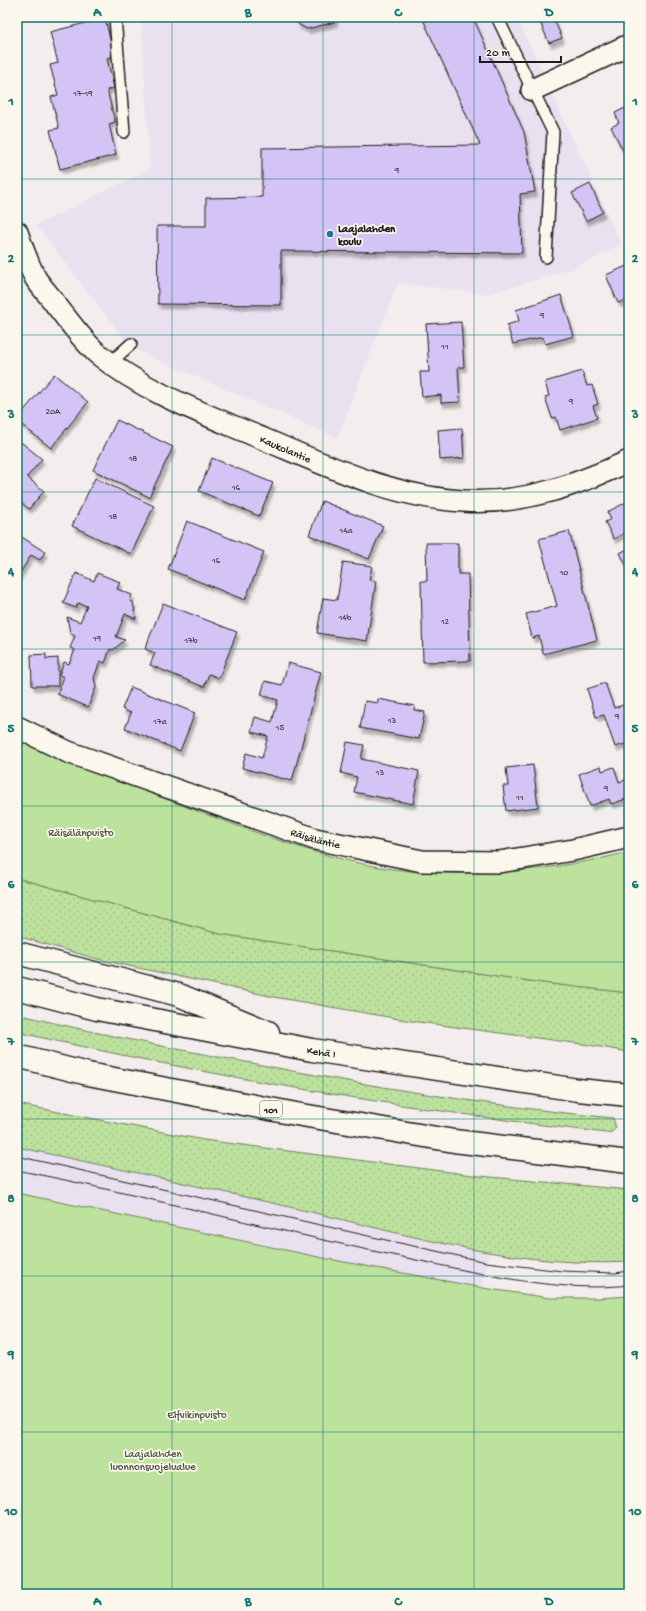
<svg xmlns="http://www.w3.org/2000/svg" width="646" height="1611" font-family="'Gochi Hand',sans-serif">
  <defs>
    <pattern id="grass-dots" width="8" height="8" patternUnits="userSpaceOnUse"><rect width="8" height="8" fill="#bde29d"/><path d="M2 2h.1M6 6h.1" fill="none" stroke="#a2c187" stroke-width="1.8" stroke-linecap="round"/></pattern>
    <filter id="shadow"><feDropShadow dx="2.5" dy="4.5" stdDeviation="1" flood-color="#0004"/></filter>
  </defs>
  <rect width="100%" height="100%" fill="#f3edee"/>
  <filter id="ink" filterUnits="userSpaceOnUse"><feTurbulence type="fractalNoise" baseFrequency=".025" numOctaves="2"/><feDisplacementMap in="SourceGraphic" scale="8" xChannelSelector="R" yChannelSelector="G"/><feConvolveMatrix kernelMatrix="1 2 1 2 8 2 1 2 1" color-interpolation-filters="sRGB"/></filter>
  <g filter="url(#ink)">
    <!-- built -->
    <path fill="#eae1f0" d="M141 17H517L621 244 574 268 487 294 398 283 337 438 131 348 36 225 150 169Z
      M17 1147 233 1194 448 1245 489 1252 483 1288 323 1258 17 1193Z"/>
    <!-- grass -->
    <path fill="url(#grass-dots)" stroke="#6c7f5c" d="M17 878 220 934 543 983 629 993V1052L589 1045 411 1021 274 997 101 960 17 936Z
      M17 1014C93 1033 170 1048 246 1062 368 1086 490 1106 613 1118L616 1128 612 1132 606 1133C408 1109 211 1077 17 1032Z
      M17 1104 204 1140 480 1176 629 1190V1262C523 1268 414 1237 311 1212 213 1189 115 1168 17 1147Z"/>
    <!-- park -->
    <path fill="#bde29d" stroke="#6c7f5c" d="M17 739C75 764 134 786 192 809 263 835 335 864 410 871 485 877 557 870 629 852V993L543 983 220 934 17 878Z
      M17 1193 323 1258 483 1288 550 1298H599L629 1296V1594H17Z"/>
    <!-- building -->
    <path fill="#d4c4f5" stroke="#1c1c1c" filter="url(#shadow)" d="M296 17H335V22L307 29 298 24Z
      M422 17H473L524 132 535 192 520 194 522 253 281 251V305L158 304 157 226H206V198L262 197V148L480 145Z
      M538 17H553L562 38 549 43Z
      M105 18 114 56 107 58 114 88 107 90 115 122 109 124 116 155 60 169 50 130 59 128 51 97 58 95 50 65 58 63 50 32Z
      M629 106V153L625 155 611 127 619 123 615 113Z
      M590 184 603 212 586 221 572 193Z
      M629 265V299L618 303 606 275Z
      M561 295 574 336 545 344 543 337 513 344 507 325 519 321 516 310Z
      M461 322 464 367H458L460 402 441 403V395L422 397 420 372H429L426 324Z
      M582 371 587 386 592 385 598 404 593 406 597 418 560 430 556 417 552 418 545 397 549 396 545 382Z
      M54 374 88 402 51 448 17 421V419Z
      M117 420 173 447 149 497 93 470Z
      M462 428 464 458 440 460 438 430Z
      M17 439 42 459 27 477 44 491 29 509 17 499Z
      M212 458 273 483 259 516 199 491Z
      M95 478 154 506 131 554 72 526Z
      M322 501 383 526 369 559 309 535Z
      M629 501V533L628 531 614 539 605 522 611 519 607 512Z
      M187 521 264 552 245 600 168 569Z
      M569 531 597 640 543 654 539 636 532 638 526 614 557 606 539 539Z
      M17 534 45 552 40 560 31 555 17 578Z
      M426 543H458V574H468L470 661 423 662 421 581H427Z
      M629 548V571L620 553Z
      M343 562 372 566 369 580 376 581 367 641 317 633 323 598 337 600Z
      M76 573 94 581 97 573 120 582 117 589 132 595 130 601 133 602 136 619 125 614 116 637 125 640 113 650 110 649 105 663 100 661 94 678 96 687 88 707 57 694 64 677 59 675 64 662 69 664 75 650 70 648 75 636 70 633 67 617 80 622 87 606 78 603 76 608 63 603Z
      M163 603 237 632 219 678 209 674 204 687 150 665 155 653 145 649Z
      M46 654V659L58 658V686H32L31 655Z
      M288 663 321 672 292 781 242 768 246 753 262 758 268 736 251 732 255 717 272 722 278 700 261 695 265 681 282 685Z
      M605 683 614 708 629 703V743L615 747 604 715 596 717 587 689Z
      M131 687 195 713 180 751 125 728 131 713 122 709Z
      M378 699 415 706 414 710 425 712 419 739 360 728 365 701 378 703Z
      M347 742 364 745 361 759 419 771 413 804 354 792 357 777 341 773Z
      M533 765 538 807 506 811 503 786H508L506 768Z
      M601 766 602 771 614 767 619 782 629 779V798L611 804 609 799 590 806 579 774Z"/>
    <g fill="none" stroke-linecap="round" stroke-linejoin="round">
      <defs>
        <path id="lane" d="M115 17 124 132
          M497 17 553 132 546 257
          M110 363 131 344"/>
        <g id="street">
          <path d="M532 90 629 45"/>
          <path id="s1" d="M17 232C22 247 28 265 36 279 42 288 50 296 56 305 69 321 82 340 98 354 146 393 205 414 261 438 326 465 391 497 463 501 521 505 577 485 629 461"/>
          <path id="s2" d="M17 727 68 752 315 839 422 861 499 862 573 850 629 837"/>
        </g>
        <g id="highway">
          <path d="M17 953 179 995 268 1032"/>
          <path id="s3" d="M17 988 97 1009 312 1050 578 1090 629 1095"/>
          <path d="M17 1056 88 1074 296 1114 454 1141 629 1162"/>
        </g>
      </defs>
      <!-- lane casing -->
      <use href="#lane" stroke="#1c1c1c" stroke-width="14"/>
      <!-- street casing -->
      <use href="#street" stroke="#1c1c1c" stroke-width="24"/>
      <!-- highway casing -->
      <use href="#highway" stroke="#1c1c1c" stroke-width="25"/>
      <!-- lane -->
      <use href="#lane" stroke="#fbf7ec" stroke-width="11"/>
      <!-- street -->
      <use href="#street" stroke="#fbf7ec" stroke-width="21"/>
      <!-- highway -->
      <use href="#highway" stroke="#fbf7ec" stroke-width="22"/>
      <!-- tram -->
      <path stroke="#1c1c1c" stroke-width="1" d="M17 1156 386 1240 486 1262 562 1271 615 1273 629 1271
        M17 1170C152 1197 286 1234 421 1261 486 1275 563 1293 629 1285"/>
    </g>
  </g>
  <!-- grid -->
  <path fill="none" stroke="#0f766e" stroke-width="1" stroke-opacity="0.55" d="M172 17V1594M323 17V1594M474 17V1594M17 179H629M17 335H629M17 492H629M17 649H629M17 806H629M17 962H629M17 1119H629M17 1276H629M17 1432H629"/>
  <!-- markers -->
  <circle fill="#1f6fb2" stroke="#fbf7ec" stroke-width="1.5" cx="330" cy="234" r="4"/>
  <g text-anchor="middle" stroke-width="3.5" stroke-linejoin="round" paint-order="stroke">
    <!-- number labels -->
    <g font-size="9" fill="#4a4652">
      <text x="83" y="96">17-19</text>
      <text x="397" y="173">9</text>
      <text x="542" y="318">9</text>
      <text x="445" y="349">11</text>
      <text x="571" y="404">9</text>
      <text x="53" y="414">20A</text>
      <text x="133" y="461">18</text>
      <text x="236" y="490">16</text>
      <text x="113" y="519">18</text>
      <text x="346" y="533">14a</text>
      <text x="216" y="563">16</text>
      <text x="564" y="575">10</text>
      <text x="345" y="620">14b</text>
      <text x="445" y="624">12</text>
      <text x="97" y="641">19</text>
      <text x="191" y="643">17b</text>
      <text x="617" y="719">9</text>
      <text x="392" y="723">13</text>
      <text x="160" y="724">17a</text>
      <text x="280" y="730">15</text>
      <text x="380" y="775">13</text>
      <text x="606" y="791">9</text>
      <text x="520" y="800">11</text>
    </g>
    <!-- shield labels -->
    <rect fill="#fbf7ec" stroke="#5f5e5a" stroke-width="1" x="260" y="1101" width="22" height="16" rx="3"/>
    <g font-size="10" font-weight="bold" fill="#1c1c1c">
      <text x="271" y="1113">101</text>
    </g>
    <!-- poi labels -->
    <g font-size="11" font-weight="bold" fill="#1c1c1c" stroke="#fbf7ec" text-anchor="start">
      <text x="338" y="232">Laajalahden<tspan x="338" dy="13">koulu</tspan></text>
    </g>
    <!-- street labels -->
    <g font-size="11" fill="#1c1c1c" stroke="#fbf7ec">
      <text dy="4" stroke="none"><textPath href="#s1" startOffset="359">Kaukolantie</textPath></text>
      <text dy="4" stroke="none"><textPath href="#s2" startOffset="319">Räisäläntie</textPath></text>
      <text dy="4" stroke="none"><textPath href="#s3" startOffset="311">Kehä I</textPath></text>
    </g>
    <!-- park labels -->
    <g font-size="11" fill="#4c5743" stroke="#fbf7ec">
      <text x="81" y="836">Räisälänpuisto</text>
      <text x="197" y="1418">Elfvikinpuisto</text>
      <text x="153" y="1457">Laajalahden<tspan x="153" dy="13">luonnonsuojelualue</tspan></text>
    </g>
  </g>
  <!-- margin -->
  <rect width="646" height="1611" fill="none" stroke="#fbf7ec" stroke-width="44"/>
  <!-- scale -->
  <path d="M480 56v6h81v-6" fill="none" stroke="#1c1c1c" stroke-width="2"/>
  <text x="486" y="56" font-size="12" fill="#1c1c1c" stroke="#fbf7ec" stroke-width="3" paint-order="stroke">20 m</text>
  <rect x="22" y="22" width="602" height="1567" fill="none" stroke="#0f766e" stroke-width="1.5"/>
  <g font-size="13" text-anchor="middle" font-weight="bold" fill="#0f766e">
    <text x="97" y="16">A</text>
    <text x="248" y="16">B</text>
    <text x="398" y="16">C</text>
    <text x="549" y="16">D</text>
    <text x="11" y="105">1</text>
    <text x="635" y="105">1</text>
    <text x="11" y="262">2</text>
    <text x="635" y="262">2</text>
    <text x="11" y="418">3</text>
    <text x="635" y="418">3</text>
    <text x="11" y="575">4</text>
    <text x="635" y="575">4</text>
    <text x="11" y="732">5</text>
    <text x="635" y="732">5</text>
    <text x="11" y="888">6</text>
    <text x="635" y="888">6</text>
    <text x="11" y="1045">7</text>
    <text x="635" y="1045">7</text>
    <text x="11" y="1202">8</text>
    <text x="635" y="1202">8</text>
    <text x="11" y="1358">9</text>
    <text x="635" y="1358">9</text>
    <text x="11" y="1515">10</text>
    <text x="635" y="1515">10</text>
    <text x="97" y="1605">A</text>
    <text x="248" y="1605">B</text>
    <text x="398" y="1605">C</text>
    <text x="549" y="1605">D</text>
  </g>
</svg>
